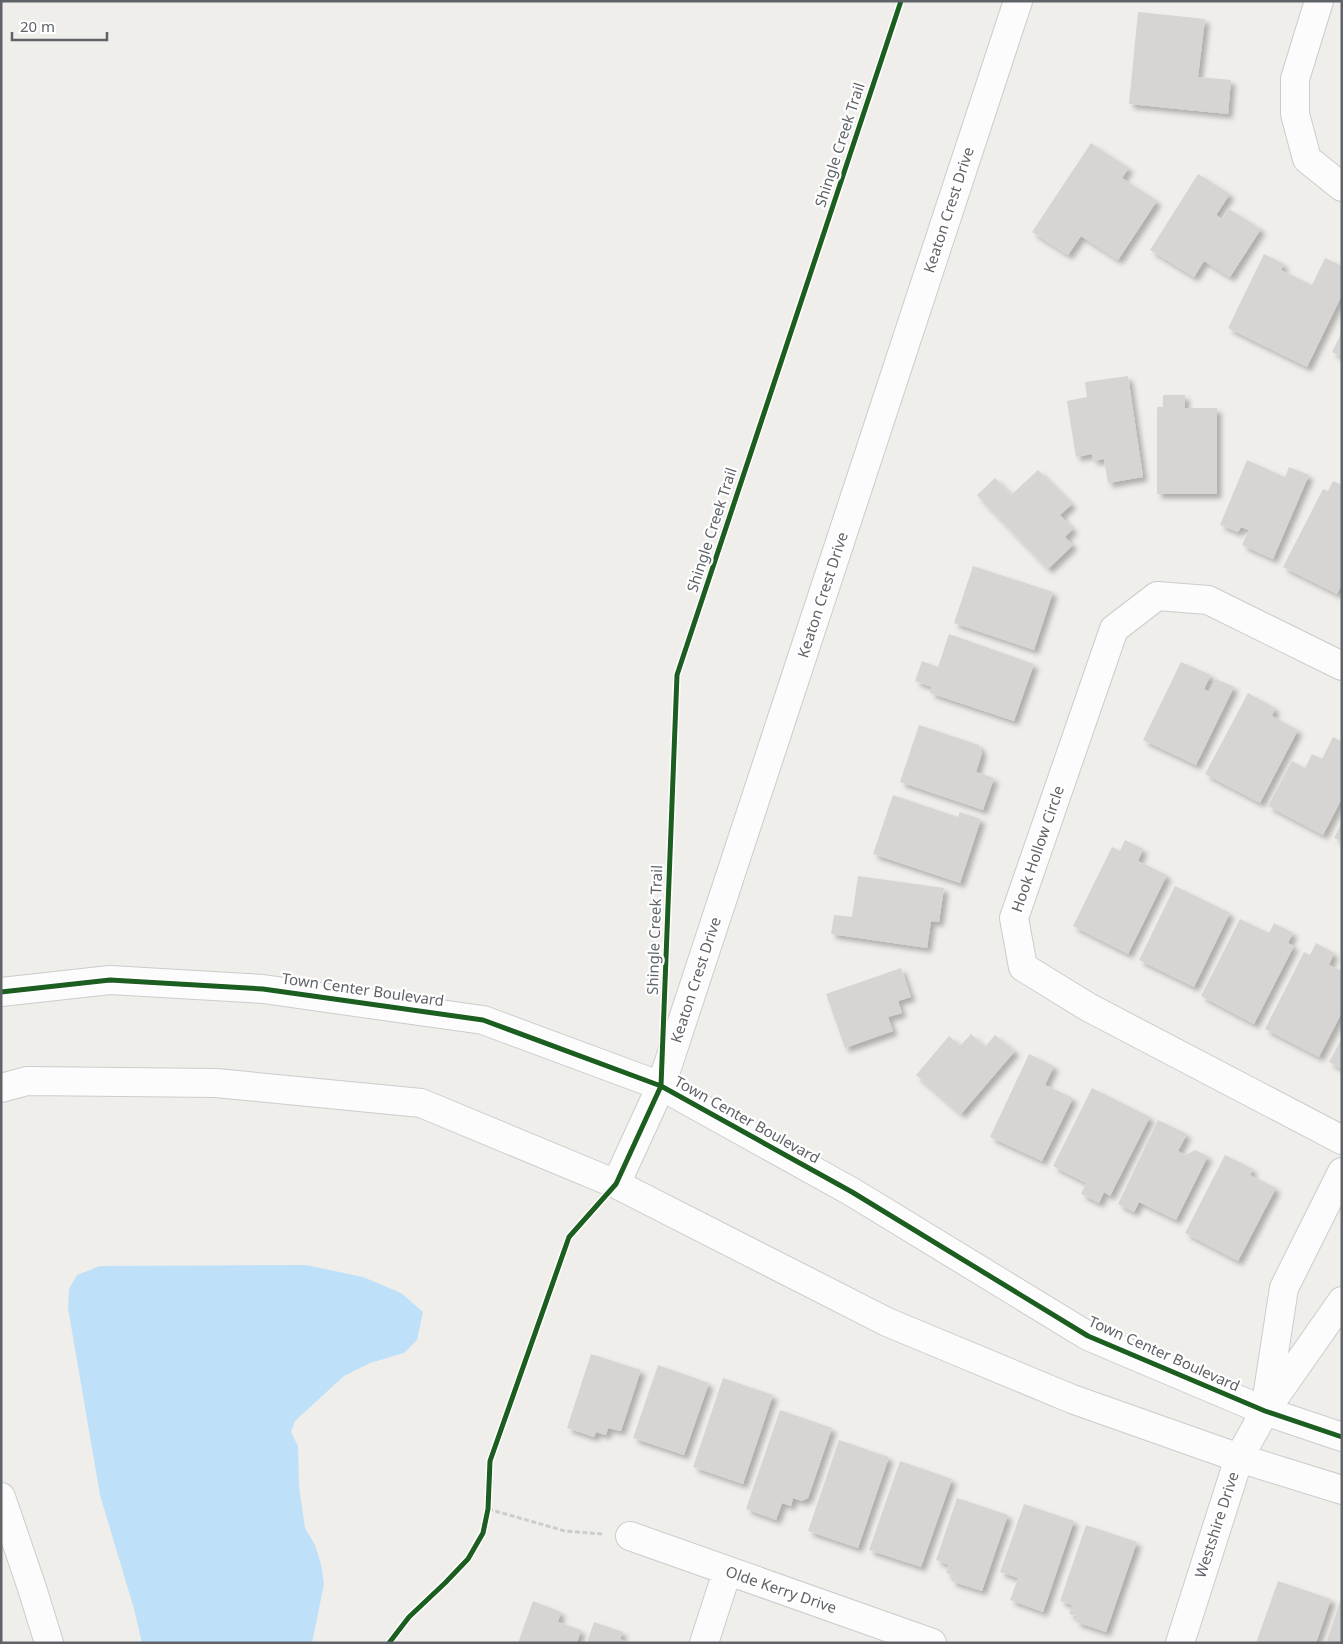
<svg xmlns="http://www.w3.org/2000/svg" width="1343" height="1644" font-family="'Noto Sans',sans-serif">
  <defs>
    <filter id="shadow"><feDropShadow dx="4.5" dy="4.5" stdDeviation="2.5" flood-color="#0004"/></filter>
  </defs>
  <rect width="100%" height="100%" fill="#efeeea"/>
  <!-- water -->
  <path fill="#bfe0f9" d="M306 1265 363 1277 401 1293 423 1312 417 1340 404 1353 370 1363 344 1376 295 1421 291 1432 298 1446 299 1486 305 1528 315 1545 321 1564 324 1584 312 1643H142L134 1609 100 1495 68 1308 69 1289 77 1275 100 1266Z"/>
  <!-- building -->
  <path fill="#d6d5d3" filter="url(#shadow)" d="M1138 12 1205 19 1198 77 1231 80 1228 114 1129 104Z
    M1091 143 1129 168 1122 178 1157 201 1118 260 1081 236 1068 255 1032 232Z
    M1198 174 1230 194 1216 215 1222 219 1229 209 1261 229 1230 277 1204 261 1194 277 1150 250Z
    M1264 254 1284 264 1281 270 1312 285 1325 258 1342 266V295L1307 367 1228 328Z
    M1342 332V357L1332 352Z
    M1128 376 1143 477 1108 483 1104 459 1093 461 1092 454 1076 457 1067 401 1087 397 1085 382Z
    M1163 395H1185V408H1217V494H1157V407H1163Z
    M1247 460 1285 477 1289 467 1309 475 1273 559 1242 545 1249 530 1241 527 1238 532 1220 525Z
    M1038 470 1072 504 1060 515 1073 529 1065 537 1073 545 1048 569 977 495 995 478 1011 495Z
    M1333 481 1342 485V584L1337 594 1283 567 1323 489 1328 491Z
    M973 566 1053 592 1034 650 954 623Z
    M949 634 1034 664 1014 721 930 693 932 687 915 681 922 661 938 667Z
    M1181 662 1211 675 1204 689 1209 692 1216 679 1234 687 1196 765 1143 740Z
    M1248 693 1275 708 1272 716 1298 730 1260 803 1205 774Z
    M919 725 979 745 982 753 976 772 994 778 983 810 900 782Z
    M1333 737 1342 742V798L1323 835 1268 806 1292 761 1305 768 1312 754 1322 759Z
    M893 795 958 817 960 812 981 819 960 883 873 854Z
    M1342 822V841L1334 838Z
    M1125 840 1143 849 1138 861 1167 875 1128 954 1073 926 1112 847 1120 851Z
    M858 876 944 888 939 922 931 921 927 948 831 934 834 915 852 917Z
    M1175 886 1230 913 1194 987 1139 960Z
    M1240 919 1269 933 1274 923 1293 933 1288 943 1294 946 1254 1024 1201 996Z
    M1316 943 1334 953 1329 965 1342 971V1012L1319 1057 1265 1029 1304 952 1310 955Z
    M901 968 911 997 898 1001 902 1013 888 1017 893 1031 845 1048 826 994Z
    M971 1034 985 1047 995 1035 1015 1051 961 1114 916 1075 949 1036 960 1046Z
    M1342 1038V1069L1329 1062Z
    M1029 1054 1054 1066 1045 1085 1073 1098 1042 1161 990 1137Z
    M1092 1088 1150 1117 1110 1196 1104 1192 1099 1203 1081 1194 1086 1183 1053 1166Z
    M1158 1120 1187 1134 1178 1151 1185 1155 1195 1150 1208 1156 1176 1220 1139 1202 1134 1212 1118 1204Z
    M1225 1155 1253 1169 1250 1175 1276 1188 1238 1261 1185 1233Z
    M591 1354 641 1370 621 1431 608 1428 606 1435 596 1432 594 1437 567 1428Z
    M658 1365 709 1383 684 1455 633 1438Z
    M723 1378 773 1395 743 1484 693 1467Z
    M780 1410 832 1428 808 1498 802 1501 793 1498 791 1506 782 1503 776 1520 746 1509Z
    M839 1440 889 1457 858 1548 808 1531Z
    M900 1461 952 1479 921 1567 869 1550Z
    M957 1498 1008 1515 982 1591 951 1581 953 1575 946 1573 949 1565 936 1560Z
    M1024 1504 1074 1521 1043 1612 1010 1600 1018 1578 1000 1572Z
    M1086 1525 1137 1542 1106 1632 1076 1622 1077 1616 1069 1614 1072 1605 1060 1601Z
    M1278 1581 1331 1599 1316 1643H1256Z
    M1341 1599 1342 1643H1326Z
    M533 1601 561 1612 558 1622 581 1630 577 1643H518Z
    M594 1622 623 1632 620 1639 630 1643H587Z"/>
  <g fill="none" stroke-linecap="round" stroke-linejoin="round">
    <defs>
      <path id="minor" d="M1319 1 1295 79V114L1307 159 1342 187
        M1342 666 1208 600 1157 596 1114 629 1014 918 1023 967 1088 1007 1342 1140
        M1 992 110 980 263 989 483 1020 661 1086 852 1192 1088 1336 1265 1411 1342 1437
        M1 1088 27 1081 216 1083 421 1103 616 1184 887 1322 1072 1399 1239 1458 1342 1490
        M616 1184 661 1086 1018 1
        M1266 1404 1284 1288 1342 1172
        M1 1497 32 1588 49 1643
        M630 1536 932 1643
        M704 1643 727 1572
        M1180 1643 1239 1458 1265 1411 1342 1301"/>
    </defs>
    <!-- minor casing -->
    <use href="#minor" stroke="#cbcccc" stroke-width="30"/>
    <!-- path -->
    <path stroke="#cacfcc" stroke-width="3" stroke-dasharray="5 2.5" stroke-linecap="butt" d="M488 1509 565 1531 602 1534"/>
    <!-- minor -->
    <use href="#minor" stroke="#fdfcfc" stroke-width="28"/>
    <defs>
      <path id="cycleway" d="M1 992 110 980 263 989 483 1020 661 1086 852 1192 1088 1336 1265 1411 1342 1437
        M389 1643 409 1617 445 1583 468 1559 483 1533 488 1509 490 1461 569 1237 616 1184 661 1086 677 675 901 1"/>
    </defs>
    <!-- cycleway casing -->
    <use href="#cycleway" stroke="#fff" stroke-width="8"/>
    <!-- cycleway -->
    <use href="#cycleway" stroke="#1b5e20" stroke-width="5"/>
  </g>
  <g text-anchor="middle" stroke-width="4.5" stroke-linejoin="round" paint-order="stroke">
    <!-- street labels -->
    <g font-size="15" fill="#5f6368" stroke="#fff">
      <text transform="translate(840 145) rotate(-72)" y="5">Shingle Creek Trail</text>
      <text transform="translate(949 210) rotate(-72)" y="5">Keaton Crest Drive</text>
      <text transform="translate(712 530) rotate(-72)" y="5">Shingle Creek Trail</text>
      <text transform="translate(823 595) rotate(-72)" y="5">Keaton Crest Drive</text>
      <text transform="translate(1038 849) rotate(-71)" y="5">Hook Hollow Circle</text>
      <text transform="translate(655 930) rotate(-88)" y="5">Shingle Creek Trail</text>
      <text transform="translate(696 980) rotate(-72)" y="5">Keaton Crest Drive</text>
      <text transform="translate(363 990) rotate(8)" y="5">Town Center Boulevard</text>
      <text transform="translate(747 1120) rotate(29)" y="5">Town Center Boulevard</text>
      <text transform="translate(1164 1354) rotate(24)" y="5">Town Center Boulevard</text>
      <text transform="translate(1217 1525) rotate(-72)" y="5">Westshire Drive</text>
      <text transform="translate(781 1590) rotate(19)" y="5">Olde Kerry Drive</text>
    </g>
  </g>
  <!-- border -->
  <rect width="1343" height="1644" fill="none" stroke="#5f6368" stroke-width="5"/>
  <!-- scale -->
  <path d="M12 32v8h95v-8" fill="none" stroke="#5f6368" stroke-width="2.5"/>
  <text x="20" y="32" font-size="15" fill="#5f6368" stroke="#ffffff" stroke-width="4" paint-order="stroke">20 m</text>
</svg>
